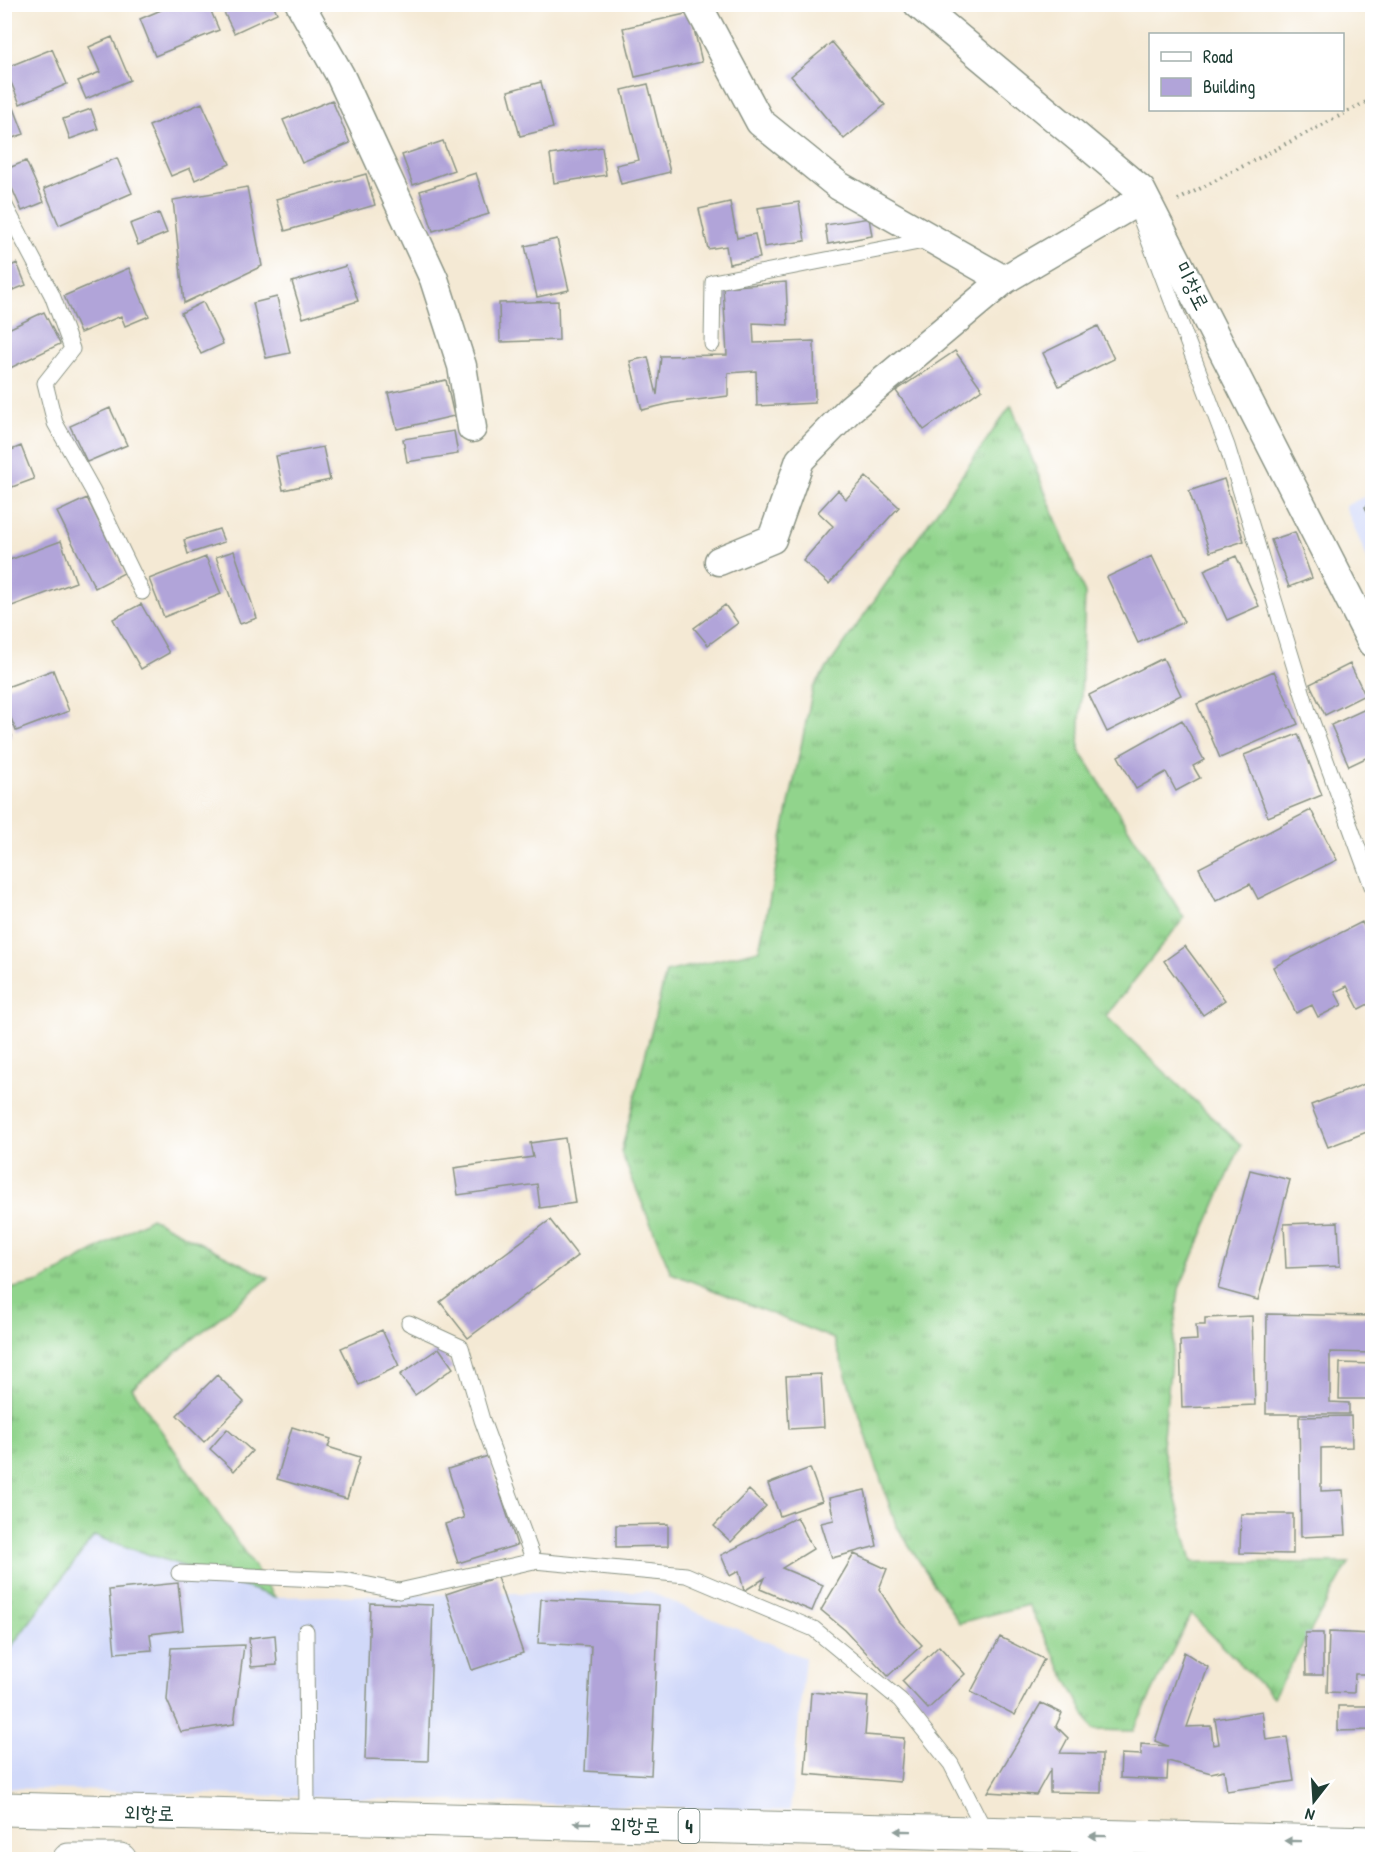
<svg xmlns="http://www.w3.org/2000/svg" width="1377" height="1864" font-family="'Patrick Hand','Poor Story',sans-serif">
  <defs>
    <pattern id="grass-tufts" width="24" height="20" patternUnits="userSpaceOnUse" patternTransform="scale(1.5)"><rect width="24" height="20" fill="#91d48c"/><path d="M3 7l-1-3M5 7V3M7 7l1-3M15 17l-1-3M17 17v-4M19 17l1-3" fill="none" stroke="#76ad73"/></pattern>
  </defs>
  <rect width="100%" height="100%" fill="#fff"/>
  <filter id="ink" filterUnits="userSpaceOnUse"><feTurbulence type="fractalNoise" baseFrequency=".0167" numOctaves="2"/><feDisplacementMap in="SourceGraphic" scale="12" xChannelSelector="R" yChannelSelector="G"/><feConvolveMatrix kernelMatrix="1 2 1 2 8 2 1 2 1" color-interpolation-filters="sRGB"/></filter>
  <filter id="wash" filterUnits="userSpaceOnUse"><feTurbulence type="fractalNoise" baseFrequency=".008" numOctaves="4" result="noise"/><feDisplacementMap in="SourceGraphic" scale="24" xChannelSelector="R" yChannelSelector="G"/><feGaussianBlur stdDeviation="1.35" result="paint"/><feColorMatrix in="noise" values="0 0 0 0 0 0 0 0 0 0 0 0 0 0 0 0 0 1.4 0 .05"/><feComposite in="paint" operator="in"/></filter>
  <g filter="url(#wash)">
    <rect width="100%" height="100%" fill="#f4e9d4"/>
    <!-- built -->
    <path fill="#d1d9f9" d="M1372 493V570L1345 506Z
      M94 1536 275 1597 647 1591 805 1658 790 1811 5 1788V1655Z"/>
    <!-- grass -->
    <path fill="url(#grass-tufts)" stroke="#588860" stroke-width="1.5" d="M1011 405 1085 594 1079 749 1184 918 1106 1016 1241 1145 1179 1289 1162 1445 1192 1562 1349 1563 1273 1697 1191 1614 1133 1731 1093 1730 1028 1605 959 1623 896 1525 834 1339 671 1273 621 1152 666 972 759 950 813 688Z
      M151 1218 269 1278 132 1388 275 1597 94 1536 5 1655V1290L40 1282Z"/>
    <g id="blocks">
      <!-- building -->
      <path fill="#b1a4d9" d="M175 4H208L219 30 155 56 140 19Z
        M220 4H273L277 13 234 33Z
        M690 13 702 62 635 77 623 28Z
        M112 37 130 80 86 99 78 81 100 72 89 47Z
        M832 42 885 105 844 139 791 76Z
        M52 49 67 84 20 104 5 68Z
        M541 82 553 128 520 136 508 91Z
        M648 84 670 172 621 184 616 165 639 160 622 90Z
        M332 100 350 143 302 163 283 120Z
        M202 103 230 164 195 180 190 168 171 176 149 126Z
        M14 108 24 134 4 141V112Z
        M91 109 98 129 70 139 63 119Z
        M443 141 454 170 413 185 402 155Z
        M602 147 606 175 554 183 550 155Z
        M117 158 132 193 59 225 44 189Z
        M26 161 44 202 22 211 4 170Z
        M476 173 489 214 433 231 420 191Z
        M366 174 375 205 285 231 276 199Z
        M247 187 262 266 184 303 173 200Z
        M730 202 737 238 755 234 760 258 729 264 726 246 708 249 699 209Z
        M799 202 805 241 764 247 758 208Z
        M159 213 167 233 138 245 130 224Z
        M869 218 872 236 828 244 825 225Z
        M557 239 569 290 537 297 525 246Z
        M17 263 26 285 6 293 5 269Z
        M346 266 358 301 303 318 292 282Z
        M129 268 149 316 125 326 121 316 80 333 64 296Z
        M786 282 788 325 753 323 754 343 814 341 815 403 757 406 756 371 728 373V396L672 403 642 410 630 361 648 357 657 395 661 356 727 355 723 287Z
        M277 297 290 353 266 358 253 303Z
        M558 301 559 340 500 342 499 303Z
        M203 302 223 344 201 354 181 313Z
        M44 312 60 344 4 371V331Z
        M1098 326 1114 359 1059 386 1043 353Z
        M955 351 982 389 924 430 896 391Z
        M446 380 454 416 397 429 388 393Z
        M110 408 127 445 87 462 70 426Z
        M454 431 458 454 407 462 403 439Z
        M21 446 34 479 4 490V453Z
        M323 447 330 480 283 490 276 456Z
        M866 477 899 507 829 584 803 561 833 526 818 512 838 490 846 499Z
        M1224 479 1244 541 1210 552 1189 491Z
        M87 498 124 573 95 588 57 512Z
        M1372 503V522L1365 507Z
        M219 529 224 542 188 554 184 540Z
        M1295 532 1312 578 1289 587 1271 540Z
        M61 541 76 582 4 609V562Z
        M234 551 257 618 240 624 216 557Z
        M1152 556 1184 622 1138 643 1107 577Z
        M1236 556 1259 606 1227 620 1204 570Z
        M206 557 221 594 164 617 149 579Z
        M141 604 169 653 141 669 113 619Z
        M725 605 738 623 708 645 694 628Z
        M1163 658 1181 695 1107 732 1089 695Z
        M1350 664 1365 695 1325 715 1310 684Z
        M53 670 69 711 16 731 4 700V688Z
        M1274 671 1298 724 1220 758 1197 704Z
        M1372 706V755L1349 766 1331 725Z
        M5 719 12 736 5 739Z
        M1182 720 1204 760 1193 766 1200 778 1176 791 1166 772 1136 789 1118 756Z
        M1298 734 1322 795 1268 817 1244 755Z
        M1311 810 1337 860 1258 899 1250 884 1216 901 1199 868Z
        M1362 922 1372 944V1002L1359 1009 1347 986 1335 992 1342 1005 1318 1017 1312 1005 1296 1013 1273 967Z
        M1185 946 1225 1000 1203 1015 1164 961Z
        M1372 1081V1130L1328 1147 1311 1105Z
        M565 1138 575 1203 540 1208 537 1184 458 1195 454 1168 533 1157 530 1143Z
        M1250 1170 1290 1180 1258 1300 1218 1289Z
        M550 1220 578 1256 468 1338 440 1302Z
        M1338 1222 1340 1266 1286 1268 1284 1224Z
        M1267 1314 1372 1316V1353L1330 1352V1402L1349 1403V1414H1266Z
        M1252 1316 1255 1405 1182 1408 1180 1341 1197 1340 1196 1325H1205V1318Z
        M382 1330 399 1366 359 1385 341 1348Z
        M439 1348 453 1368 415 1395 400 1375Z
        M1340 1363 1372 1364V1399H1339Z
        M821 1374 824 1427 789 1429 786 1376Z
        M217 1375 244 1402 204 1442 177 1415Z
        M1351 1416 1352 1447 1321 1448V1491L1343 1490 1346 1535 1301 1537 1299 1417Z
        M292 1427 331 1439 328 1447 360 1457 347 1499 277 1479Z
        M227 1429 252 1451 234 1471 210 1449Z
        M488 1456 517 1545 458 1563 445 1524 464 1518 448 1469Z
        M810 1468 822 1501 780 1516 768 1484Z
        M749 1490 766 1506 731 1542 714 1526Z
        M865 1490 877 1546 832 1558 821 1523 834 1520 829 1498Z
        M1241 1514H1293V1554L1240 1553Z
        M797 1517 813 1549 782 1568 823 1585 812 1611 760 1589 765 1578 744 1591 739 1571 730 1576 721 1555Z
        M668 1524V1546L616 1547V1525Z
        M854 1554 887 1569 879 1589 899 1621 922 1645 888 1676 845 1630 821 1610Z
        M497 1577 523 1653 472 1670 446 1594Z
        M178 1583 183 1630 150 1634 152 1650 115 1653 109 1590Z
        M541 1599 659 1605 651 1775 585 1771 591 1646 538 1643Z
        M370 1603 433 1605 428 1761 365 1759Z
        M1329 1632 1372 1634V1674H1355L1354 1693 1327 1692Z
        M1305 1633H1323V1675H1306Z
        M275 1635 277 1665 251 1667 249 1638Z
        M1000 1637 1044 1659 1015 1715 971 1692Z
        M244 1645 234 1724 181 1732 167 1700 171 1648Z
        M939 1646 965 1674 928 1709 902 1681Z
        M1184 1652 1208 1667 1187 1727 1211 1726 1213 1745 1219 1744 1215 1719 1262 1711 1266 1740 1287 1737 1294 1781 1227 1791 1224 1770 1211 1773 1168 1761 1167 1780 1120 1778 1121 1754 1141 1755V1744L1168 1746 1155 1741Z
        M811 1692 868 1697 865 1735 904 1738 900 1782 805 1774Z
        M1041 1703 1062 1713 1056 1726 1068 1738 1060 1753 1102 1754 1101 1793 1050 1792V1770L1036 1795 988 1792Z
        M1338 1706H1372V1730L1338 1731Z"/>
    </g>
  </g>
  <g filter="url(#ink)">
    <use href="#blocks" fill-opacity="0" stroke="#8a9384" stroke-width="1.5"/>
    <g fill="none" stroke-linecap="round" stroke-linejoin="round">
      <defs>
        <path id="lane" d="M4 204 52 295 72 349 45 383 55 423 93 491 142 592
          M1137 209 1227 446 1308 711 1372 886
          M712 344 713 282 929 240
          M409 1323 461 1347 482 1420 534 1561
          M179 1573 344 1580 399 1591 534 1561 686 1575 814 1629 900 1700 951 1764 986 1833
          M306 1631 307 1816"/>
        <path id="street" d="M300 4 340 75 434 279 462 366 472 428
          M697 4 760 122 839 186 1004 280
          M918 4 1141 190 1372 643
          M719 561 772 539 800 460 850 409 1004 280 1135 203"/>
        <path id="primary" d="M4 1809 1372 1843
          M69 1860H120"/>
      </defs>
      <!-- lane casing -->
      <use href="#lane" stroke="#8a9384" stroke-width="17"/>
      <!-- street casing -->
      <use href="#street" stroke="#8a9384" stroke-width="31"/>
      <!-- primary casing -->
      <use href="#primary" stroke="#8a9384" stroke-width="35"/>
      <!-- path -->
      <path stroke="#8a9384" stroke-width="4" stroke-dasharray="1.5 4.5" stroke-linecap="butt" d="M1178 200 1372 99"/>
      <!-- lane -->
      <use href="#lane" stroke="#fff" stroke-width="15"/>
      <!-- street -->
      <use href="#street" stroke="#fff" stroke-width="28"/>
      <!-- primary -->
      <use href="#primary" stroke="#fff" stroke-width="33"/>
    </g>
    <!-- one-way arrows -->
    <defs><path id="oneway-solid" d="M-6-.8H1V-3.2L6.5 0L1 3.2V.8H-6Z" transform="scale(1.5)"/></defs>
    <g fill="#8f9e9a">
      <use href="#oneway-solid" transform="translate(582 1823) rotate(-179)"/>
      <use href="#oneway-solid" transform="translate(903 1831) rotate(-179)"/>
      <use href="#oneway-solid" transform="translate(1098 1836) rotate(-179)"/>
      <use href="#oneway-solid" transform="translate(1293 1841) rotate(-179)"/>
    </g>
  </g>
  <g text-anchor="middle" stroke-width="4.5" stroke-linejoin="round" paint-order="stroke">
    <!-- shield labels -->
    <rect fill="#fff" stroke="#627771" stroke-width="1.5" x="678.5" y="1809" width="21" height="34" rx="4.5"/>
    <g font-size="20" font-weight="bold" fill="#1f3d34">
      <text x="689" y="1833">4</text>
    </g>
    <!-- street labels -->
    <g font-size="21" fill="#1f3d34" stroke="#fff">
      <text transform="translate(1192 286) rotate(63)" y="7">미창로</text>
      <text transform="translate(149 1813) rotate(1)" y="7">외항로</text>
      <text transform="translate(635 1825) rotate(1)" y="7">외항로</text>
    </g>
  </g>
  <!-- margin -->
  <rect width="1377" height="1864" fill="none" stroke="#fff" stroke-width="24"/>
  <!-- legend -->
  <rect x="1149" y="33" width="195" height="78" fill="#ffffff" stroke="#a5b1ae" stroke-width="1.5"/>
  <rect x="1161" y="52" width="30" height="9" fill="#ffffff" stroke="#a5b1ae" stroke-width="1.5"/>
  <text x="1203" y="63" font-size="18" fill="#1f3d34">Road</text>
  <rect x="1161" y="78" width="30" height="18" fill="#b1a4d9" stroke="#a5b1ae" stroke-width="1.5"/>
  <text x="1203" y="93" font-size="18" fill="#1f3d34">Building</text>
  <!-- north arrow -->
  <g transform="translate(1314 1801) rotate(197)" stroke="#ffffff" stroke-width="4.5" paint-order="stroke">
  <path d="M0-4.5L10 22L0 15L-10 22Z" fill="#1f3d34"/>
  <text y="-9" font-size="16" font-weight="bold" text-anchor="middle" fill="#1f3d34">N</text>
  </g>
</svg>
